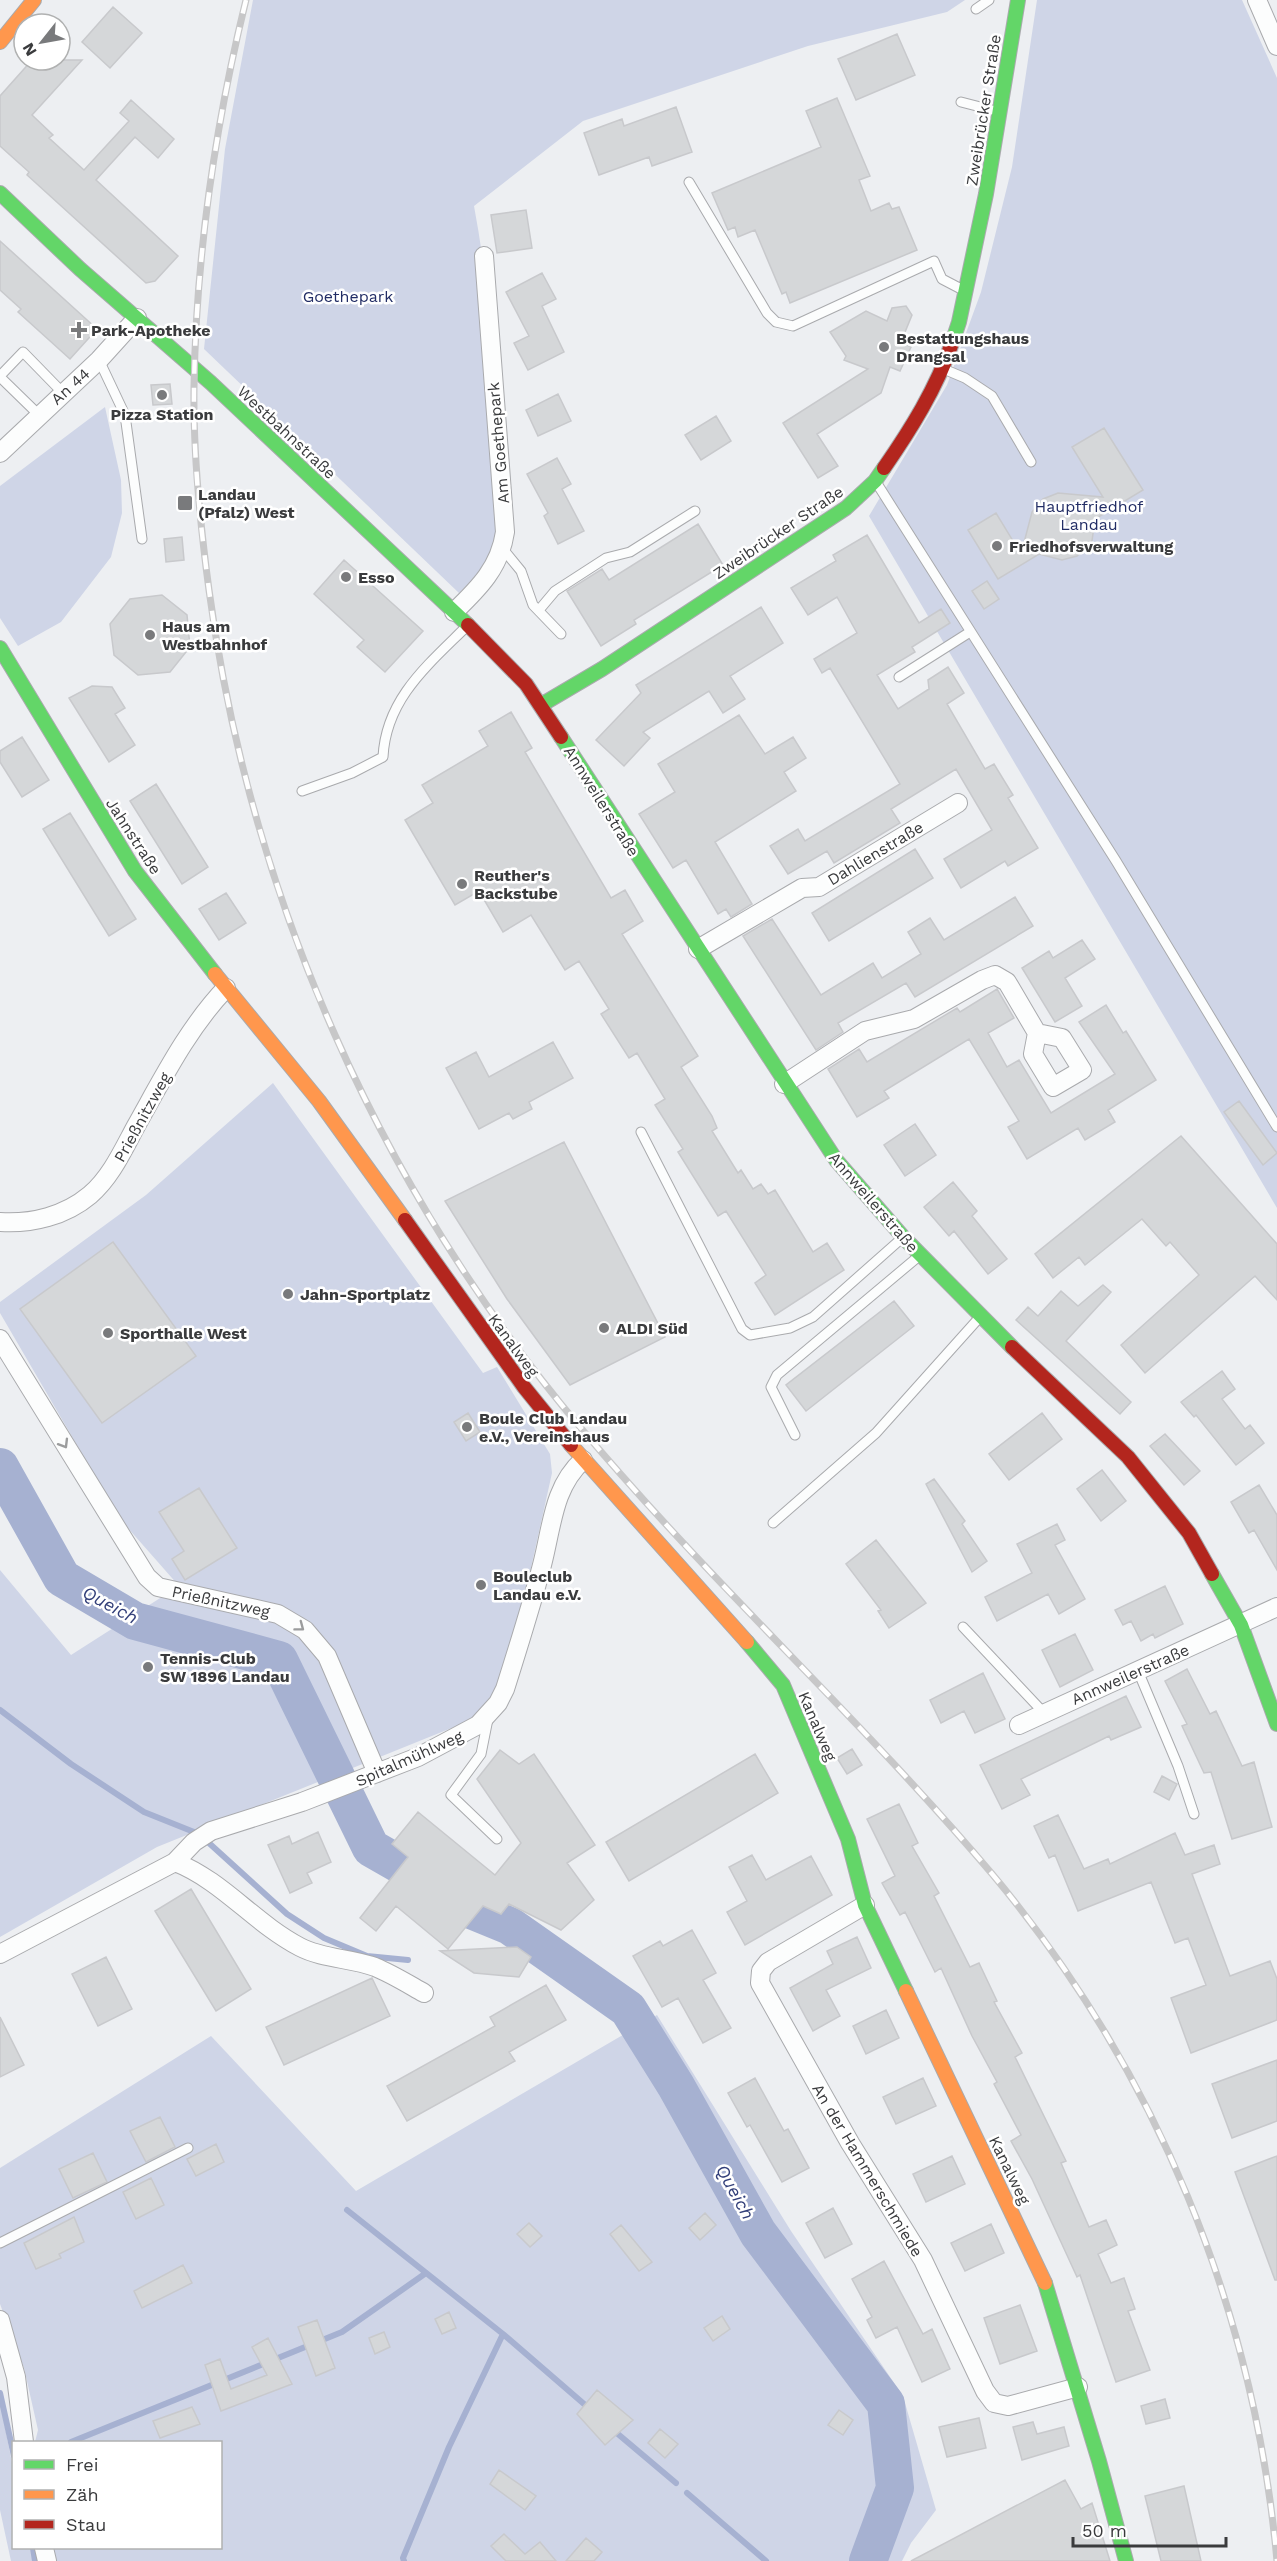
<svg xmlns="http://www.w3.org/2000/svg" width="1277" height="2561" font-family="'Work Sans',sans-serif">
  <rect width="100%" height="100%" fill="#edeff2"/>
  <!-- green -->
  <path fill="#cfd5e7" d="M253 0H965L947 12 808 46 583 121 474 206C495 317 497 430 495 543 488 563 474 578 459 593L204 349 225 149Z
    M1037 0H1242L1277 78V1208L869 516 947 385 981 292 1012 167Z
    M105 407 121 480 122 513 111 557 61 622 18 646 0 618V486Z
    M273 1083 483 1373 497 1367 550 1454 552 1473 515 1640 495 1701 464 1723 157 1847 0 1937V1570L71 1655 179 1586 120 1519 0 1313V1302L146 1195Z
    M657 2015 791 2231 903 2396 936 2510 911 2543 902 2561H53L50 2548H220V2442H35L38 2430 24 2368 0 2304V2168L211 2036 356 2191Z
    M0 2402 13 2468 14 2548H31L34 2561H11L0 2510Z"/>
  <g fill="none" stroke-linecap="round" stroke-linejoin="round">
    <!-- stream -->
    <path stroke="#a6b1d1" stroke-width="6" d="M0 1710 71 1764 144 1812 199 1834 287 1914 324 1938 367 1956 408 1960
      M347 2210 503 2334 449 2447 403 2558 404 2561
      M503 2334 591 2410
      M0 2393 14 2456
      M612 2429 676 2483
      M71 2442 342 2332 426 2273
      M687 2493 766 2561
      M33 2548 35 2561"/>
    <!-- river -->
    <path stroke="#a6b1d1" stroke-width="38" d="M0 1467 62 1578 135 1621 279 1660 371 1848 413 1872
      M449 1901 510 1926 628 2009 676 2086 758 2233 886 2404 895 2488 868 2561"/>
  </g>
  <!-- building -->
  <path fill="#d5d7d9" stroke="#c8c9cc" stroke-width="1.5" d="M113 7 142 33 110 68 82 42Z
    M897 34 915 75 856 100 838 59Z
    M32 60H82L32 115 53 135 49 138 84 170 129 121 120 113 131 100 174 139 158 158 135 137 96 180 178 256 155 281 146 283 27 175 29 172 0 146V96Z
    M837 98 870 176 859 180 871 211 889 203 892 209 899 207 917 250 790 303 786 292 782 294 755 230 738 237 735 227 728 230 712 193 821 147 806 111Z
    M676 107 692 152 652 166 649 157 599 175 584 133 622 119 624 126Z
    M526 210 532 248 497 253 491 215Z
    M0 241 97 329 70 359 18 312 21 309 0 290Z
    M542 273 556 299 542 306 564 352 528 370 514 343 529 336 506 292Z
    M906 306 912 315 901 342 911 347 900 371 890 367 881 393 817 434 838 466 818 478 783 423 868 369 844 360 846 356 830 332 866 311 887 321 892 308Z
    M170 384 172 404 153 405 151 385Z
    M558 394 571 421 538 436 526 410Z
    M716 416 731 441 701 460 685 435Z
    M1104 428 1143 490 1095 519 1092 541 1077 556 1062 560 1039 554 998 579 968 530 996 513 1021 554 1032 512 1043 499 1058 493 1103 497 1072 447Z
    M557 458 571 484 562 489 584 531 558 544 544 516 548 513 527 474Z
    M698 524 723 565 634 620 636 624 601 646 567 591 602 569 609 580Z
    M867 535 919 623 941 609 950 623 912 647 915 652 877 675 898 709 929 689 928 680 948 667 964 693 947 704 985 769 994 764 1013 795 1008 798 1038 848 1008 866 1005 861 961 888 944 859 992 830 956 769 891 809 900 823 834 863 827 851 788 874 770 846 798 829 805 841 900 784 830 668 822 673 814 659 857 633 837 597 808 615 791 588 836 561 833 555Z
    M182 537 184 560 166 562 164 539Z
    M344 560 423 631 385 672 357 647 364 640 314 594Z
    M987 581 999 599 984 609 972 591Z
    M162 595 187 615 190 647 170 672 138 675 114 655 110 624 130 599Z
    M761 607 783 643 730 676 745 699 723 713 709 691 643 732 650 738 624 766 596 740 641 693 636 685Z
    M92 686 112 687 125 708 115 714 135 745 109 762 69 698Z
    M511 712 532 748 525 752 611 898 625 890 643 921 622 934 698 1056 681 1067 712 1116 717 1128 712 1131 738 1173 741 1170 753 1189 761 1184 768 1194 775 1190 813 1252 827 1243 844 1270 775 1315 755 1283 766 1275 726 1211 718 1216 678 1152 683 1149 655 1105 665 1099 637 1053 629 1058 601 1014 609 1009 579 961 565 970 531 915 503 932 479 891 455 905 405 820 433 803 422 785 488 746 479 731Z
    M739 715 765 754 793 737 806 758 784 772 796 791 715 842 752 904 731 917 726 909 718 914 686 860 673 868 639 814 675 792 658 764Z
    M22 737 49 780 22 797 0 762V751Z
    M156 784 208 867 182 884 130 801Z
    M70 813 136 919 109 936 43 829Z
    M915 849 933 878 829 941 812 913Z
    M226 893 246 923 219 940 199 909Z
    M1015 897 1033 926 915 997 906 983 838 1023 843 1032 816 1050 743 936 772 919 821 995 873 963 882 978 921 954 908 932 930 918 944 940Z
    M1082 940 1095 959 1065 978 1082 1006 1055 1022 1022 968 1049 951 1053 958Z
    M997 989 1014 1018 988 1033 1007 1067 1019 1060 1051 1113 1115 1074 1079 1022 1106 1005 1123 1033 1126 1031 1156 1080 1108 1110 1115 1122 1085 1140 1078 1128 1027 1159 1008 1127 1019 1121 969 1039 884 1091 889 1098 857 1117 828 1069 859 1049 867 1062 957 1008 960 1012Z
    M553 1042 573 1078 529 1102 532 1109 513 1119 509 1113 479 1129 446 1068 476 1052 489 1077Z
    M1239 1101 1277 1153 1263 1165 1224 1112Z
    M915 1124 936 1155 905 1176 884 1145Z
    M1181 1136 1277 1244V1300L1255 1276 1145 1373 1121 1345 1199 1275 1170 1242 1166 1246 1142 1219 1085 1265 1079 1257 1053 1278 1035 1254Z
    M564 1142 665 1337 570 1385 507 1299 445 1201Z
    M953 1182 977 1211 972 1216 1007 1259 988 1274 954 1231 949 1236 924 1207Z
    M113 1242 196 1356 102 1423 20 1309Z
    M1103 1285 1111 1292 1066 1341 1131 1402 1120 1414 1016 1320 1028 1307 1038 1316 1061 1291 1078 1306Z
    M894 1301 914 1326 806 1411 786 1385Z
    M1222 1371 1235 1389 1222 1399 1245 1429 1250 1425 1264 1443 1236 1465 1196 1415 1194 1417 1181 1402Z
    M468 1413 480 1432 466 1441 454 1422Z
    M1042 1413 1062 1439 1009 1480 989 1454Z
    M1165 1434 1200 1471 1184 1485 1150 1446Z
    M1102 1470 1126 1501 1101 1521 1077 1489Z
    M934 1479 965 1521 962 1524 987 1561 972 1572 926 1484Z
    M1259 1485 1277 1515V1570L1254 1530 1249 1533 1231 1502Z
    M199 1488 237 1548 185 1580 172 1559 184 1551 159 1512Z
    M1057 1524 1065 1540 1055 1545 1085 1599 1059 1614 1048 1594 997 1621 985 1597 1032 1573 1017 1544Z
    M876 1540 926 1603 889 1628 878 1611 881 1610 846 1564Z
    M1165 1586 1183 1624 1155 1638 1153 1634 1141 1641 1131 1621 1123 1625 1115 1610Z
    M1075 1634 1093 1670 1060 1687 1042 1650Z
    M1187 1669 1210 1714 1216 1711 1242 1766 1254 1762 1272 1827 1232 1839 1211 1772 1204 1773 1182 1726 1187 1724 1165 1681Z
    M983 1673 1005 1719 975 1733 964 1711 941 1723 930 1700Z
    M1126 1696 1141 1727 1111 1740 1109 1736 1021 1779 1030 1795 1002 1809 980 1765Z
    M852 1749 862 1765 847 1774 837 1758Z
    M500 1750 519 1764 534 1754 595 1845 567 1863 594 1900 561 1930 509 1904 501 1914 483 1906 448 1949 396 1906 376 1931 360 1918 408 1857 392 1844 418 1812 495 1875 521 1843 477 1779Z
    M755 1754 778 1793 629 1881 606 1842Z
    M1162 1776 1177 1784 1169 1800 1154 1792Z
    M899 1804 918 1843 912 1846 939 1893 934 1896 970 1967 979 1963 997 2001 994 2002 1022 2053 1015 2057 1066 2161 1061 2163 1089 2227 1106 2220 1117 2245 1098 2254 1111 2283 1124 2278 1135 2309 1128 2311 1150 2370 1116 2382 1080 2275 1077 2277 1032 2179 1011 2141 1021 2135 994 2084 997 2082 972 2036 941 1968 935 1972 905 1912 900 1915 882 1883 895 1876 867 1819Z
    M1058 1815 1084 1869 1108 1859 1110 1864 1175 1833 1185 1855 1214 1845 1220 1864 1192 1874 1230 1976 1270 1961 1277 1979V2020L1191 2053 1171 1998 1206 1985 1188 1938 1175 1943 1151 1882 1078 1911 1055 1855 1049 1858 1034 1826Z
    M318 1832 331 1862 307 1873 312 1883 290 1893 268 1845 289 1836 292 1844Z
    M752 1855 766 1880 811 1856 832 1895 745 1945 727 1912 747 1901 729 1867Z
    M191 1889 251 1989 216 2011 155 1911Z
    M692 1930 716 1973 703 1980 731 2028 703 2043 678 1998 662 2007 633 1956 660 1941 663 1946Z
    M857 1937 871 1968 826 1990 840 2016 813 2031 790 1988 833 1964 827 1951Z
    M517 1947 531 1957 519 1977 474 1973 440 1951Z
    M106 1957 132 2009 98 2026 72 1974Z
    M372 1978 390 2016 284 2065 266 2027Z
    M546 1985 566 2020 509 2052 515 2061 407 2121 387 2086 495 2026 490 2017Z
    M886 2010 899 2038 866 2054 853 2026Z
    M0 2017 24 2065 0 2077Z
    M1277 2060V2121L1232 2138 1212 2084Z
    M755 2078 784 2131 788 2129 809 2168 782 2182 750 2125 747 2127 728 2093Z
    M923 2078 936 2106 896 2124 883 2097Z
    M160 2117 175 2147 146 2162 130 2131Z
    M216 2144 224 2162 196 2176 187 2159Z
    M93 2153 107 2182 73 2198 59 2169Z
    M952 2156 965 2184 926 2202 913 2174Z
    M1277 2156V2280H1275L1235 2172Z
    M151 2178 164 2205 136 2219 123 2192Z
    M833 2208 852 2244 825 2258 806 2223Z
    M705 2213 716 2225 700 2240 689 2228Z
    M74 2217 84 2242 59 2254 61 2258 36 2269 24 2243Z
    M529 2223 542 2236 530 2247 517 2234Z
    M991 2224 1004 2253 965 2271 951 2243Z
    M621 2225 652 2262 639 2271 610 2234Z
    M884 2261 923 2334 932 2329 950 2369 922 2382 897 2327 876 2338 867 2320 872 2317 852 2279Z
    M183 2265 192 2283 142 2308 134 2291Z
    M1020 2305 1037 2351 1000 2364 984 2318Z
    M449 2312 456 2328 442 2334 435 2319Z
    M722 2316 730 2329 713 2341 704 2328Z
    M317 2320 335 2368 316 2376 298 2327Z
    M384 2332 390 2347 375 2354 369 2338Z
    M268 2338 292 2384 221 2411 205 2365 220 2359 231 2389 267 2375 252 2347Z
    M597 2390 633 2420 605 2445 577 2414Z
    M1165 2399 1170 2418 1146 2424 1141 2406Z
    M192 2407 200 2424 160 2438 153 2421Z
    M839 2410 853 2420 843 2435 828 2425Z
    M979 2418 986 2448 947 2457 939 2427Z
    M1033 2422 1037 2434 1064 2427 1069 2446 1022 2460 1013 2427Z
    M660 2429 678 2444 665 2458 648 2443Z
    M499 2470 536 2496 525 2510 490 2484Z
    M1065 2480 1081 2509 1092 2503 1110 2561H911Z
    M1184 2486 1201 2561H1161L1145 2496Z
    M504 2534 525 2554 540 2542 556 2561H506L491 2546Z
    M586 2538 602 2552 594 2561H566Z"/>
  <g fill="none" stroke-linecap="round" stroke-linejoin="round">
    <defs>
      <path id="lane" d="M976 9 989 0
        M961 102 996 111
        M689 182 767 313 776 322 793 326 934 261 942 279 965 291
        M99 360 125 415 142 539
        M946 370 965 378 992 396 1031 462
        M0 376 23 352 62 392
        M0 377 39 415
        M876 482 1116 861 1277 1127
        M503 549 521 571 533 605 561 634
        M539 610 555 591 606 558 630 552 695 511
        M899 677 970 632
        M302 791 352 773 383 757C386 698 429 664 468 625
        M641 1132 742 1329 750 1335 790 1328 813 1317 901 1239
        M795 1435 771 1387 777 1375 919 1256
        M773 1523 876 1433 979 1318
        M963 1627 1044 1713
        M1138 1671 1178 1766 1194 1814
        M488 1719 481 1754 451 1795 497 1839
        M0 2243 188 2148"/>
      <path id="street" d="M1257 0 1277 46
        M0 453 99 360 137 318
        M454 612C479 588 500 567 505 532L484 256
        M698 949 802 888 819 887 958 803
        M1037 1033 1062 1038 1082 1070 1053 1087 1033 1054Z
        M784 1084 865 1031 914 1019 982 980 995 975 1007 982 1037 1033
        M0 1222C32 1224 65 1216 90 1195 111 1177 123 1150 136 1126 163 1078 188 1028 226 988
        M0 1339 147 1577 158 1587 278 1614 305 1630 327 1656 377 1773
        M1019 1725 1277 1607
        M175 1862C223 1881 254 1923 300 1947 323 1959 351 1958 375 1967 392 1974 408 1984 424 1993
        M865 1905 768 1962 761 1971 760 1983 850 2143 923 2260 985 2391 994 2403 1008 2406 1078 2387
        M0 1954 175 1862 194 1842 211 1831 302 1802 418 1757 478 1725 498 1703 505 1689C518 1648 531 1607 542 1565 552 1527 553 1487 583 1460
        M0 2320 16 2377 24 2442
        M44 2548 47 2561"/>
      <path id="fast" d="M0 193 80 269 211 383 468 625
        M952 343 959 322 986 194 1018 0
        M0 648 135 871 215 974
        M541 705 602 669 846 508 875 481 884 468
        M561 737 836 1160 904 1238 1012 1347
        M1212 1574 1241 1625 1277 1724
        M747 1642 783 1685 848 1839 865 1905 906 1991
        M1045 2283 1099 2461 1126 2561"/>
      <path id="slow" d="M0 42 34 0
        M215 974 319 1101 405 1220
        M571 1445 747 1642
        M906 1991 1045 2283"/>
      <path id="jam" d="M884 468C911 429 936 389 952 343
        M468 625 526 684 561 737
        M405 1220 524 1387 571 1445
        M1012 1347 1128 1457 1189 1533 1212 1574"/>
    </defs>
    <!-- lane casing -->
    <use href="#lane" stroke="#a9aaad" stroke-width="11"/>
    <!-- street casing -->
    <use href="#street" stroke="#a9aaad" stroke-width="20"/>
    <!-- fast casing -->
    <use href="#fast" stroke="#a9aaad" stroke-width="16"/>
    <!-- slow casing -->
    <use href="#slow" stroke="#a9aaad" stroke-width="16"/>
    <!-- jam casing -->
    <use href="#jam" stroke="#a9aaad" stroke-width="16"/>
    <!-- lane -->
    <use href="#lane" stroke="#fcfdfd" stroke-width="9"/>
    <!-- street -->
    <use href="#street" stroke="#fcfdfd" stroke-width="18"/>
    <!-- fast -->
    <use href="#fast" stroke="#63d668" stroke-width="14"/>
    <!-- slow -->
    <use href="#slow" stroke="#ff974d" stroke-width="14"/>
    <!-- jam -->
    <use href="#jam" stroke="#b3261e" stroke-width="14"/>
    <defs>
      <path id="rail" d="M246 0C215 126 196 258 194 387 193 455 200 523 209 590 250 897 380 1190 580 1427 711 1583 862 1720 993 1875 1156 2070 1254 2308 1277 2561"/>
    </defs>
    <!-- rail casing -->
    <use href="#rail" stroke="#c7c7c8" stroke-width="7"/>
    <!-- rail -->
    <use href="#rail" stroke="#fff" stroke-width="4.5" stroke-dasharray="14" stroke-linecap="butt"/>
  </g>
  <!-- one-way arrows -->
  <defs><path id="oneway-chevron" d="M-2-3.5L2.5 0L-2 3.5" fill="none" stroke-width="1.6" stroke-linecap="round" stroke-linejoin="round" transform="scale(1.5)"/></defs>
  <g stroke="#9b9c9d">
    <use href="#oneway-chevron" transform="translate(64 1444) rotate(59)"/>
    <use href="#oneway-chevron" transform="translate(300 1627) rotate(37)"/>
  </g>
  <!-- markers -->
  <g fill="#797a7c" stroke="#fff" stroke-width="2">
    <path d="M76 321h6v6h6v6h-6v6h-6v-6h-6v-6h6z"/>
    <circle cx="884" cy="347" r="6"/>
    <circle cx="162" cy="395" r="6"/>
    <rect x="177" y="495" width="16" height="16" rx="3"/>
    <circle cx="997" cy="546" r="6"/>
    <circle cx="346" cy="577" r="6"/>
    <circle cx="150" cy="635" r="6"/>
    <circle cx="462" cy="884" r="6"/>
    <circle cx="288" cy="1294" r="6"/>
    <circle cx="604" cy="1328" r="6"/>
    <circle cx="108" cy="1333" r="6"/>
    <circle cx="467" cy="1427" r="6"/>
    <circle cx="481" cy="1585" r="6"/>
    <circle cx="148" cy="1667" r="6"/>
  </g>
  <g text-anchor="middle" stroke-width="5" stroke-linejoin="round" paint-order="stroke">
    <!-- street labels -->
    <g font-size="16" fill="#3a3b3d" stroke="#fff">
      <text transform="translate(983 110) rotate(-81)" y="6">Zweibrücker Straße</text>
      <text transform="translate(70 386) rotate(-42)" y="6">An 44</text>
      <text transform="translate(287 432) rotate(43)" y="6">Westbahnstraße</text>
      <text transform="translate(498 443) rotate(-95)" y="6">Am Goethepark</text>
      <text transform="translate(778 532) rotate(-34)" y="6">Zweibrücker Straße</text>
      <text transform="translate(602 801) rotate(58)" y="6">Annweilerstraße</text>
      <text transform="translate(134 836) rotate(57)" y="6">Jahnstraße</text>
      <text transform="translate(875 853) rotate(-31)" y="6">Dahlienstraße</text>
      <text transform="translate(142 1117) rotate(-61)" y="6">Prießnitzweg</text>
      <text transform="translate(874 1202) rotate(49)" y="6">Annweilerstraße</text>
      <text transform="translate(514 1345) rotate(54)" y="6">Kanalweg</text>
      <text transform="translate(221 1601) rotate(12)" y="6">Prießnitzweg</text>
      <text transform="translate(1130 1674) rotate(-24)" y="6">Annweilerstraße</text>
      <text transform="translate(818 1726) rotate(67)" y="6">Kanalweg</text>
      <text transform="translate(409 1758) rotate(-24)" y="6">Spitalmühlweg</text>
      <text transform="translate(868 2170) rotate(59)" y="6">An der Hammerschmiede</text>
      <text transform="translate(1010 2170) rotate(64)" y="6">Kanalweg</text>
    </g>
    <!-- park labels -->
    <g font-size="16" fill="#222d65" stroke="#fff">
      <text x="348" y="302">Goethepark</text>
      <text x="1089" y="512">Hauptfriedhof<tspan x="1089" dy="18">Landau</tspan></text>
    </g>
    <!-- poi labels -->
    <g font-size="16" font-weight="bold" fill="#3a3b3d" stroke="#fff" text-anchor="start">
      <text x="91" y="336">Park-Apotheke</text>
      <text x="896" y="344">Bestattungshaus<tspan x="896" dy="18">Drangsal</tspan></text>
      <text x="162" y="420" text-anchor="middle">Pizza Station</text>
      <text x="198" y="500">Landau<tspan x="198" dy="18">(Pfalz) West</tspan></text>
      <text x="1009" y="552">Friedhofsverwaltung</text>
      <text x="358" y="583">Esso</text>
      <text x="162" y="632">Haus am<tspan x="162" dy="18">Westbahnhof</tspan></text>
      <text x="474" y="881">Reuther's<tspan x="474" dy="18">Backstube</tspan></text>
      <text x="300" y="1300">Jahn-Sportplatz</text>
      <text x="616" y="1334">ALDI Süd</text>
      <text x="120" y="1339">Sporthalle West</text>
      <text x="479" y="1424">Boule Club Landau<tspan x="479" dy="18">e.V., Vereinshaus</tspan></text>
      <text x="493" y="1582">Bouleclub<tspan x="493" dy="18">Landau e.V.</tspan></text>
      <text x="160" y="1664">Tennis-Club<tspan x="160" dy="18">SW 1896 Landau</tspan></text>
    </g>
    <!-- water labels -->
    <g font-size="18" font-style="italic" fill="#323f79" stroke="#fff">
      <text transform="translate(110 1605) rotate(28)" y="6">Queich</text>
      <text transform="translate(735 2192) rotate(61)" y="6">Queich</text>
    </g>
  </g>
  <!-- legend -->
  <rect x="12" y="2441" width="210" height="108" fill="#ffffff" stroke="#b0b1b1" stroke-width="1.5"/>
  <rect x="24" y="2460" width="30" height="9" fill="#63d668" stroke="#b0b1b1" stroke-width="1.5"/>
  <text x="66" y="2471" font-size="18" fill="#3a3b3d">Frei</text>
  <rect x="24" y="2490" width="30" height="9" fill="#ff974d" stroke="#b0b1b1" stroke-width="1.5"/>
  <text x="66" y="2501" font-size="18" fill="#3a3b3d">Zäh</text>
  <rect x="24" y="2520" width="30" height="9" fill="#b3261e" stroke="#b0b1b1" stroke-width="1.5"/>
  <text x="66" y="2531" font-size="18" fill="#3a3b3d">Stau</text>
  <!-- north arrow -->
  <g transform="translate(42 42) rotate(239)"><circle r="28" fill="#ffffff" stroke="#b0b1b1" stroke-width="1.5"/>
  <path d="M0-4.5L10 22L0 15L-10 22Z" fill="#797a7c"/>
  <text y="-9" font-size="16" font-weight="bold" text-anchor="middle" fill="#3a3b3d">N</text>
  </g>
  <!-- scale -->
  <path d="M1073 2537v9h153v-9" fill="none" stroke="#3a3b3d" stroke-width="3"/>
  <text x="1082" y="2537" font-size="18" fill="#3a3b3d" stroke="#ffffff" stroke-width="4.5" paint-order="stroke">50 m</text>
</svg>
